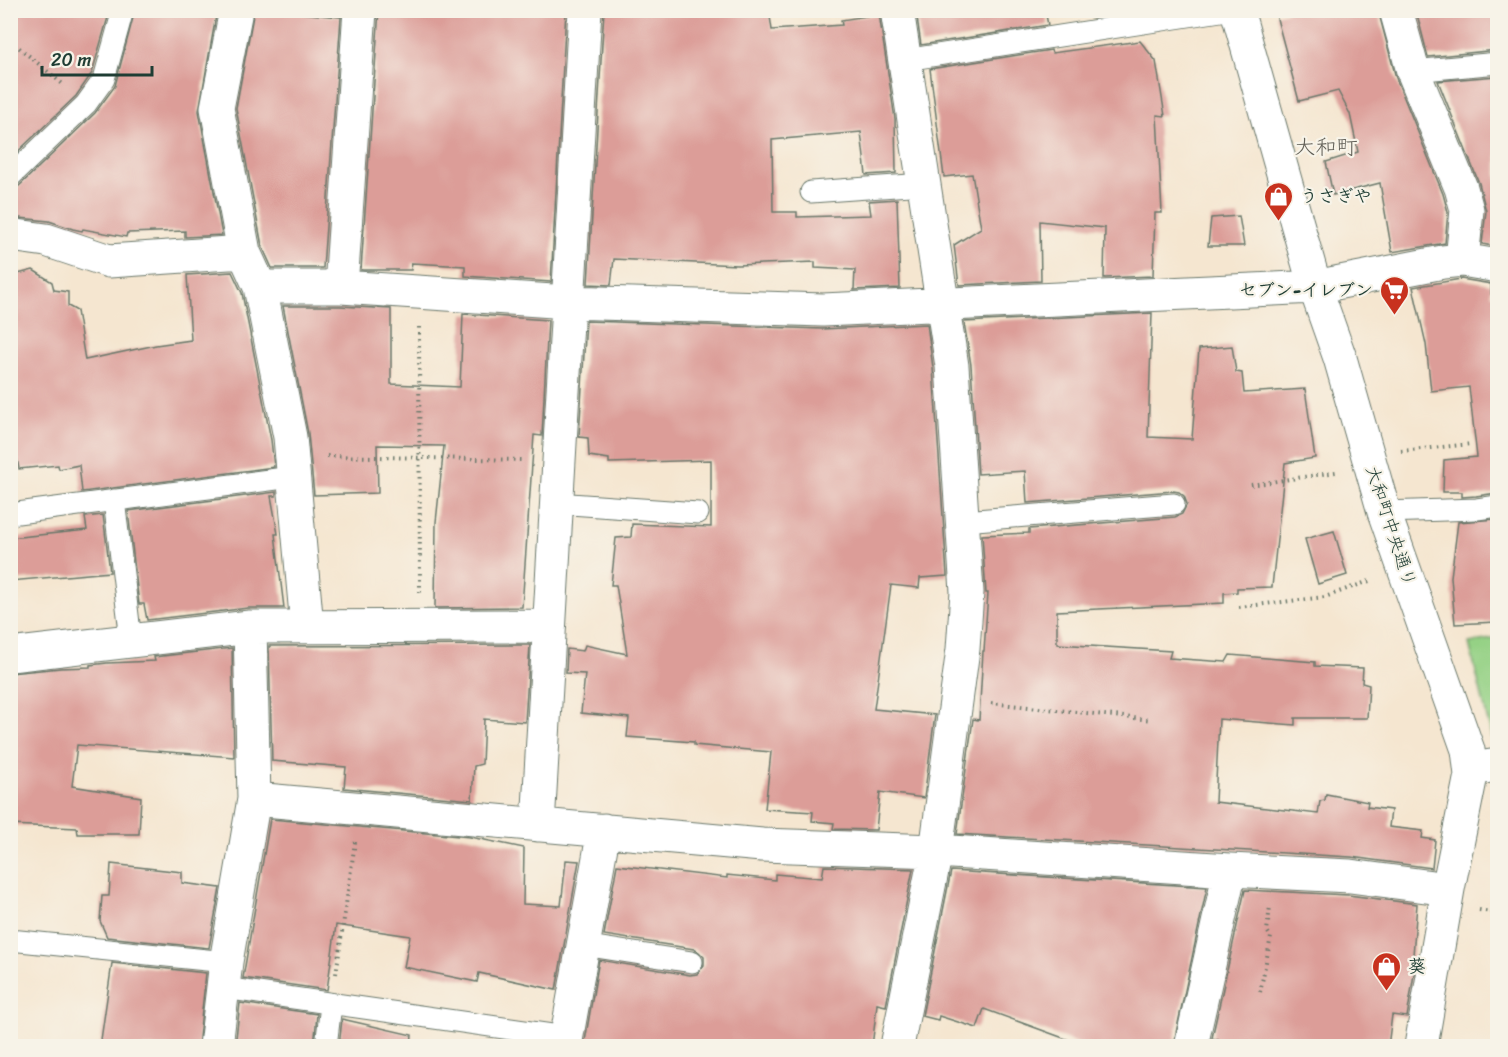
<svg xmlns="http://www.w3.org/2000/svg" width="1508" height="1057" font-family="Sriracha,'Klee One',sans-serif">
  <rect width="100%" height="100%" fill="#f7f3e8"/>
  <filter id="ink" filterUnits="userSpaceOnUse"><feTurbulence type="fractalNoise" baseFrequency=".0167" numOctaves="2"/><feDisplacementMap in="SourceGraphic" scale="12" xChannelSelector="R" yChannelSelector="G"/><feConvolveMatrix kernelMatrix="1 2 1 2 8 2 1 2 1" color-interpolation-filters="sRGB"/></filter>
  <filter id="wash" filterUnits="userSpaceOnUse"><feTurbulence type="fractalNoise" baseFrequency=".008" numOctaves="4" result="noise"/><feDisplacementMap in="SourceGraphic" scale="24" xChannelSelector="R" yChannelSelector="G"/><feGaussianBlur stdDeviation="1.35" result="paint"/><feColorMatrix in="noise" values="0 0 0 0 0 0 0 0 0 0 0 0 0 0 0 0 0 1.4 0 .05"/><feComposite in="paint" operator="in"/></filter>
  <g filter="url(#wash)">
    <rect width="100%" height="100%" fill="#f5e6d0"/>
    <!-- green -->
    <path fill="#95d185" stroke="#5a875c" stroke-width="1.5" d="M1497 638V754L1496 755 1469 643Z"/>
    <g id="blocks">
      <!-- building -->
      <path fill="#dc9d98" d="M10 10H110L92 73 76 96 10 159Z
        M135 10H217L199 111 222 235 185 237V231L127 233 126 237 83 229 82 231 73 229 49 221 10 217V189L19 186 95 113 115 86Z
        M254 10H301L300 13 341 17 323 268H272L262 246 236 108Z
        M379 10H566L551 282 465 276V266L412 263 411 270H361Z
        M604 10H769L772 30 842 25 841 20 879 14 895 119 896 173 866 175 861 132 772 140 773 212H797V217L871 215 869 201 897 199 900 288 854 290 855 270 815 268V262L737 265 614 259 611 285 588 284Z
        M916 10H1045L1048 25 921 45Z
        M1292 10H1378L1396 78 1443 194 1448 212 1445 243 1392 252 1380 183 1333 195 1326 162 1358 152 1350 114 1338 91 1299 101 1276 15Z
        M1416 10H1497V50L1428 57Z
        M1140 41 1156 61 1165 116 1157 115 1162 213H1155L1153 276 1104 278 1105 228 1040 221 1041 281 959 285 954 245 981 228 972 174 944 177 930 69 1051 50 1052 53Z
        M1497 76V240H1493V246L1482 244 1486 211 1479 183 1438 81Z
        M1239 216 1244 246H1208L1211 218Z
        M33 270 52 282 54 290 68 292V306L77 311 85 360 156 345 191 340 187 275 232 272 242 293 271 440 274 467 82 492 79 465 59 469 58 465 19 469 10 421V276Z
        M1461 279 1491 284V294L1497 295V493L1476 496 1462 497V492H1443L1444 460 1477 457 1469 387 1431 391 1426 344 1413 287Z
        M283 306H340L391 309V384L460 387 463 314 548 320 542 436 534 435 522 607 435 608 436 522 444 446 377 445 378 493 314 495 308 433Z
        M1152 313 1148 437 1192 439 1199 349 1232 346 1236 372 1242 373 1244 393 1305 389 1315 458 1285 463 1272 587 1237 588V592L1224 593V603L1057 611V644L1171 651 1169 658 1226 662 1230 655 1315 662V666L1363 668 1362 683 1369 685 1367 718H1295V725L1219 719 1215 802 1318 814 1320 801 1325 800 1326 794 1368 802 1367 807 1391 810 1389 827 1423 831 1422 838 1435 840 1432 868 1351 857 957 834 973 719 979 720 983 651H984L988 593H986L982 535 1029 533V529L1175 517 1182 514 1187 504 1184 496 1179 492 1173 491 1027 503 1025 471 978 474 971 365 964 322Z
        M586 321 822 329 927 324 933 368 947 576 920 578 919 588 891 585 874 709 935 715 924 798 880 792 876 830 833 829 834 823 812 821 813 812 765 809 771 752 694 745V742L627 737 629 718 581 713 585 674 566 673 567 649 583 651 585 645 627 654 616 585H611L616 538 631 537 632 524 711 527V460L609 463V459L589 456 588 438 579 437Z
        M276 492V496H271L278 534H275L284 608H248L147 620 144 604H139L128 511Z
        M103 515 110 572 10 581V538L87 530 85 517Z
        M1497 519V622L1455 624 1451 577 1458 522Z
        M1334 531 1347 575 1318 584 1305 539Z
        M530 645 525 722 484 719 482 764 474 766 472 800 344 788 346 767 272 761 269 646Z
        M232 648 234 757 77 745 72 786 141 797 139 834H78L77 828 10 825V673L61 668 90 667V665L107 663 155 661 154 657Z
        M270 819 470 837 524 848 523 904 561 906 566 860 579 861 556 990 479 973 477 982 404 967 410 936 336 925 327 990 243 978Z
        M111 864 182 872V883L220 888 209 948 107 937 100 921 102 896H109Z
        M617 865 727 878V875L775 880V874L822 878 824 866 913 869 886 1006 877 1004 872 1047H584L599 960 690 975 697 974 704 965V957L699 952 694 949 604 935Z
        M951 871 1207 887 1173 1047H1088L984 1009 977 1028 939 1016 938 1020 922 1016Z
        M1245 890 1348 895 1417 904 1412 968H1415L1407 1017 1392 1015 1388 1047H1250L1212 1038Z
        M112 963 206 973 198 1047H100Z
        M240 1003 317 1014 314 1047H235Z
        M342 1019 412 1035 411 1047H339Z"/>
    </g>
  </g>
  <g filter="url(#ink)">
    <use href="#blocks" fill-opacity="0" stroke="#6a786b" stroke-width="1.5"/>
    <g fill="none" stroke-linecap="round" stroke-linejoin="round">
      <defs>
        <path id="lane" d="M905 60 1227 10
          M1413 71 1498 63
          M10 177 86 104 104 79 123 10
          M811 192 924 184
          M114 500 131 640
          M556 503 698 513
          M1384 512 1477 509 1498 506
          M10 514 292 477
          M964 521 1174 504
          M10 940 226 962
          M583 945 692 962
          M224 988 566 1037
          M326 1046 331 1005"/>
        <path id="street" d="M236 10 217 108 244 252 260 287 290 437 307 627
          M897 10 952 366 967 592 963 649 936 851 897 1046
          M1237 10 1315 287 1340 358 1384 512 1468 750 1471 775 1448 889 1421 1046
          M1396 10 1413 71 1461 188 1467 210 1462 260
          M10 235 46 240 109 261 244 252
          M260 287H341L568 302 823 310 1315 287 1443 262 1462 260 1498 266
          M341 287 360 10
          M10 655 250 627 549 626
          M1471 769 1498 765
          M254 799 762 845 936 851 1230 870 1350 876 1448 889
          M538 825 585 10
          M216 1046 226 962 254 799 250 627
          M565 1046 604 830
          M1191 1046 1230 870"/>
      </defs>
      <!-- lane casing -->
      <use href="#lane" stroke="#6a786b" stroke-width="23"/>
      <!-- street casing -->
      <use href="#street" stroke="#6a786b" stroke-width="35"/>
      <!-- path -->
      <path stroke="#6a786b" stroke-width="4" stroke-dasharray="1.5 4.5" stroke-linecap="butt" d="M10 40 65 86
        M419 327 420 593
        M1401 451 1472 444
        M327 456 524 460
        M1251 485 1336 472
        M1239 607 1325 597 1372 580
        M991 703 1152 720
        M1479 910 1498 913
        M336 974 355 842
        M1260 992 1271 937 1267 931 1270 906"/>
      <!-- lane -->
      <use href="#lane" stroke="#fff" stroke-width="21"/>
      <!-- street -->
      <use href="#street" stroke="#fff" stroke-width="33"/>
    </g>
  </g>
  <!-- icons -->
  <defs>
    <symbol id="shop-pin" viewBox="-11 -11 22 30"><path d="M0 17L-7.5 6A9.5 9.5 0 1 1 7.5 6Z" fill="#c8321e" stroke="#f7f3e8"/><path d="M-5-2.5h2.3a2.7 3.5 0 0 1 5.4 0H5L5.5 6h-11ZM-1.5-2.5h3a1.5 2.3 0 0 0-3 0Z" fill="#fff"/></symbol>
    <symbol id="supermarket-pin" viewBox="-11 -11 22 30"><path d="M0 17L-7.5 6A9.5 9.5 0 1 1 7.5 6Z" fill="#c8321e" stroke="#f7f3e8"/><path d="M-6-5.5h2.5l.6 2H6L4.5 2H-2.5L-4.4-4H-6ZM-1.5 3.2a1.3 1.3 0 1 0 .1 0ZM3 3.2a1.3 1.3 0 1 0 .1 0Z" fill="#fff"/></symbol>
  </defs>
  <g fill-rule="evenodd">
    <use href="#shop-pin" x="1262" y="180" width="33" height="45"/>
    <use href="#supermarket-pin" x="1378" y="274" width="33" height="45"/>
    <use href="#shop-pin" x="1370" y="950" width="33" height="45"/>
  </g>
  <g text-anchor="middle" stroke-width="4.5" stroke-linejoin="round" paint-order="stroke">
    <!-- poi labels -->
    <g font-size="18" font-weight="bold" fill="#1f3d34" stroke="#f7f3e8" text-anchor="start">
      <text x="1300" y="202">うさぎや</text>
      <text x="1373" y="296" text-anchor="end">セブン-イレブン</text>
      <text x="1408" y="972">葵</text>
    </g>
    <!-- street labels -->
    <g font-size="18" fill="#1f3d34" stroke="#f7f3e8">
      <text transform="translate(1391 526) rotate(72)" y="6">大和町中央通り</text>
    </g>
    <!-- quarter labels -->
    <g font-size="21" fill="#615f57" stroke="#f7f3e8">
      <text x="1326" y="154">大和町</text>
    </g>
  </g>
  <!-- margin -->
  <rect width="1508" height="1057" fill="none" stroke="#f7f3e8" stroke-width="36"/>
  <!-- scale -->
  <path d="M42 66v9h110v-9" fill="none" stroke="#1f3d34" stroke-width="3"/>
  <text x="51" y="66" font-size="18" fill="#1f3d34" stroke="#f7f3e8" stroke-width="4.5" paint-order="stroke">20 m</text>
</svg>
